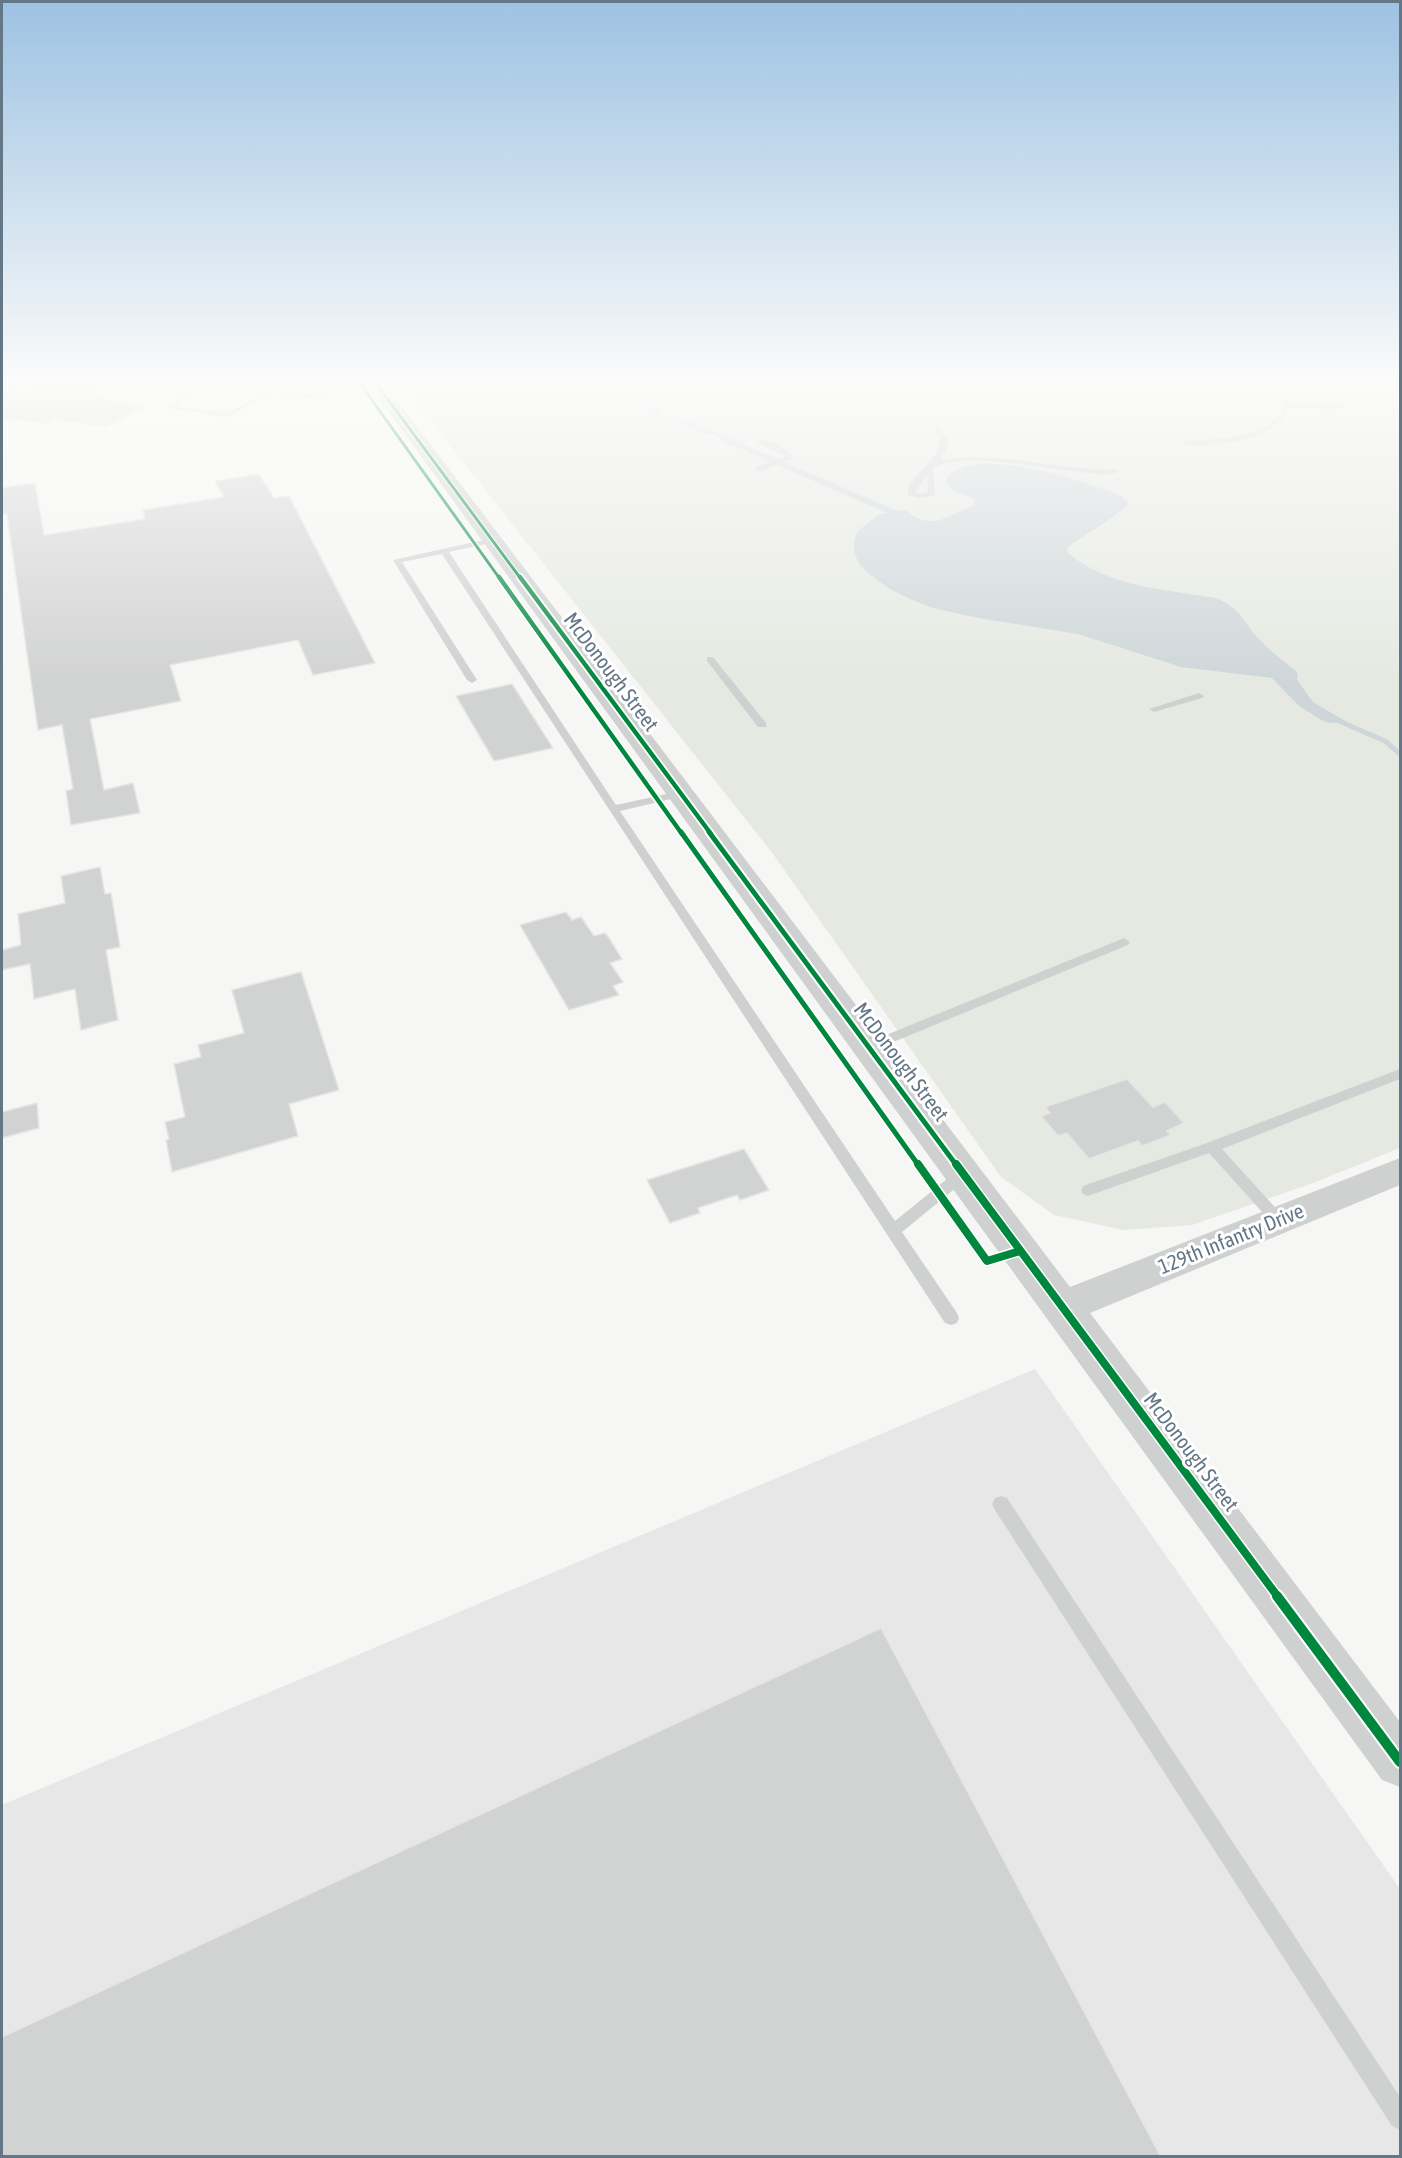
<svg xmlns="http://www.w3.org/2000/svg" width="1402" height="2158" font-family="'Asap Condensed',sans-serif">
  <rect width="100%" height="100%" fill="#f6f6f4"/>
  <!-- built -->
  <path fill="#e6e7e6" d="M1035 1369 1400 1889V2156H2V1805Z"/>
  <!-- green -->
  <path fill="#e6e9e2" d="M400 382H1400V1148L1313 1183 1192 1225 1124 1230 1054 1215 1001 1177 773 854Z"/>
  <!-- water -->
  <path fill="#ced6d9" d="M586 382H597L608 386 625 397 644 401 645 406 659 410 660 415 685 419 897 511 906 510C923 526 937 523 956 513 962 509 968 509 974 506L975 499 954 491 945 482C965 439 1090 483 1121 496L1128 502 1127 506C1108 522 1086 533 1067 548L1068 553C1108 587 1165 589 1215 598 1242 608 1242 622 1260 640 1270 651 1282 660 1294 669L1298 674 1297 680 1313 702 1347 722 1328 723 1318 718 1298 705 1272 678 1181 667 1078 634 978 618 933 608 910 599 888 588 868 573 859 564 854 552V541L858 531 878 515 887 513 722 441 715 435 702 434 681 421 652 415V411L643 408 635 401 614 396 606 388Z"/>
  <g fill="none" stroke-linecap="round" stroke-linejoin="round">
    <!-- stream -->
    <path stroke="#ced6d9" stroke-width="5" d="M1332 718 1385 741 1400 754"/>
  </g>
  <!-- building -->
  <path fill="#d1d2d2" stroke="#e5e5e4" stroke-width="1.5" d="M34 382H118L90 396 147 406 106 427 55 420 47 424 2 418V383L25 386Z
    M259 474 274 498 289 496 375 663 313 675 298 640 170 665 181 701 90 719 104 790 133 783 140 813 71 825 66 791 73 789 62 725 38 730 7 514H2V488L35 483 44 535 145 519 143 510 224 497 215 481Z
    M512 684 553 748 494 761 456 696Z
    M100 867 105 894 111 893 120 947 106 950 118 1020 81 1030 75 989 34 999 30 964 2 970V950L21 945 18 914 65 903 61 876Z
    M566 912 572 920 581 917 594 936 605 933 609 938 622 959 610 963 623 982 613 986 619 995 569 1010 520 925Z
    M301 972 339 1090 289 1104 298 1136 172 1172 166 1140 169 1139 165 1122 185 1117 174 1064 201 1057 198 1045 244 1033 232 990Z
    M1127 1079 1153 1107 1165 1102 1184 1123 1167 1131 1171 1135 1142 1146 1138 1141 1089 1159 1067 1133 1058 1136 1041 1116 1050 1113 1045 1107Z
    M37 1103 39 1128 2 1138V1112Z
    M744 1149 769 1190 740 1200 737 1195 698 1208 700 1213 670 1223 647 1180Z
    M881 1628 1161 2157H2V2037Z"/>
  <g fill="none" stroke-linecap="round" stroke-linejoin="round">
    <!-- service -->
    <path fill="#cfd1d1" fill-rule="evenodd" d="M179 382H187L174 389 195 395 177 406 227 413 263 393 206 382H221L269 390 283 382H291L277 391 313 394 378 384 381 386 313 398 271 394 228 417 168 408V406L186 396 165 390Z
      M580 382H590L573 388 570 386Z
      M1229 382C1248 382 1267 391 1287 390 1300 390 1311 382 1324 382L1312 389 1293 394 1290 404H1346L1352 403 1353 396 1356 394 1359 396 1358 404 1338 409 1289 408C1278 440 1214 447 1184 445L1183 443 1187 441C1216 438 1257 441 1278 416 1283 410 1283 401 1286 394L1266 393Z
      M938 428 948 437V445L940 461C999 450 1057 471 1116 469L1120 471C1111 476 1097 474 1088 473 1052 470 963 450 933 468L935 495 921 498 908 495C908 472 941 463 940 437L934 430ZM927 475 928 492 921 494 915 492Z
      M758 439C770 439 787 448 794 457L762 471H756V467L786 456 758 443Z
      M492 538H495V542L449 552 616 805 680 791 685 794 684 796 620 811 895 1221 958 1170H968L970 1174 968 1178 902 1232 957 1313 959 1318 957 1323 951 1325 945 1323 442 554 402 562 477 680 472 683 467 680 393 560Z
      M707 657H713L766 723V727H758L707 661Z
      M1199 693 1204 696 1202 698 1154 712 1149 709Z
      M1124 938 1130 942 1128 945 874 1050 869 1052 862 1047 864 1044Z
      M1400 1069V1079L1222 1149 1283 1216 1285 1220 1283 1224 1278 1226 1273 1224 1209 1153 1088 1196 1083 1194 1081 1190 1083 1186 1207 1143Z
      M1001 1496 1007 1498 1400 2097V2130L1392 2126 995 1510 992 1504 995 1498Z"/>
    <!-- tertiary -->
    <path fill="#cfd1d1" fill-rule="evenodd" d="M367 382H383L1070 1287 1400 1158V1185L1090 1313 1400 1722V1787L1382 1780Z"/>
    <defs>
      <path id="cycleway-far4" d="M359 382 500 579
        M375 382 521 579"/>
      <path id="cycleway-far3" d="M499 577 682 834
        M520 577 711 834"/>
      <path id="cycleway-far2" d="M681 832 919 1166
        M709 832 957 1166"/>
      <path id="cycleway-far1" d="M918 1164 987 1261 1020 1251
        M956 1164 1278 1597"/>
      <path id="cycleway" d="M1277 1596 1400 1762"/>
    </defs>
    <!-- cycleway-far4 casing -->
    <use href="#cycleway-far4" stroke="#fff" stroke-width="5"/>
    <!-- cycleway-far3 casing -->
    <use href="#cycleway-far3" stroke="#fff" stroke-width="8"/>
    <!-- cycleway-far2 casing -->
    <use href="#cycleway-far2" stroke="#fff" stroke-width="9"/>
    <!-- cycleway-far1 casing -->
    <use href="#cycleway-far1" stroke="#fff" stroke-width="11"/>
    <!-- cycleway casing -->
    <use href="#cycleway" stroke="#fff" stroke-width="14"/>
    <!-- cycleway-far4 -->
    <use href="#cycleway-far4" stroke="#00873e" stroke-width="3"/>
    <!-- cycleway-far3 -->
    <use href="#cycleway-far3" stroke="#00873e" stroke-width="4.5"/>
    <!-- cycleway-far2 -->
    <use href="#cycleway-far2" stroke="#00873e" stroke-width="5"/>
    <!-- cycleway-far1 -->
    <use href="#cycleway-far1" stroke="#00873e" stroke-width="8"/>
    <!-- cycleway -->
    <use href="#cycleway" stroke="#00873e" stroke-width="10"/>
  </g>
  <!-- sky -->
  <linearGradient id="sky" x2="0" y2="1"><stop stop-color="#9dc2e2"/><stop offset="0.56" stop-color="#fbfbfa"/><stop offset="1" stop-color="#fbfbfa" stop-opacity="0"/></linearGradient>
  <rect width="1402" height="684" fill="url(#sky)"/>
  <g text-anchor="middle" stroke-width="6" stroke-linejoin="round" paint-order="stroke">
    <!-- street labels -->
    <g font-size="21" fill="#647786" stroke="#fff">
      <text transform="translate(611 672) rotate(53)" y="7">McDonough Street</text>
      <text transform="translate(901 1062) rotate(53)" y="7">McDonough Street</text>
      <text transform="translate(1231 1239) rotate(-22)" y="7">129th Infantry Drive</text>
      <text transform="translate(1191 1452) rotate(53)" y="7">McDonough Street</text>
    </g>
  </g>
  <!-- border -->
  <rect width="1402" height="2158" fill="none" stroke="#647786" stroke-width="6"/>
</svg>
